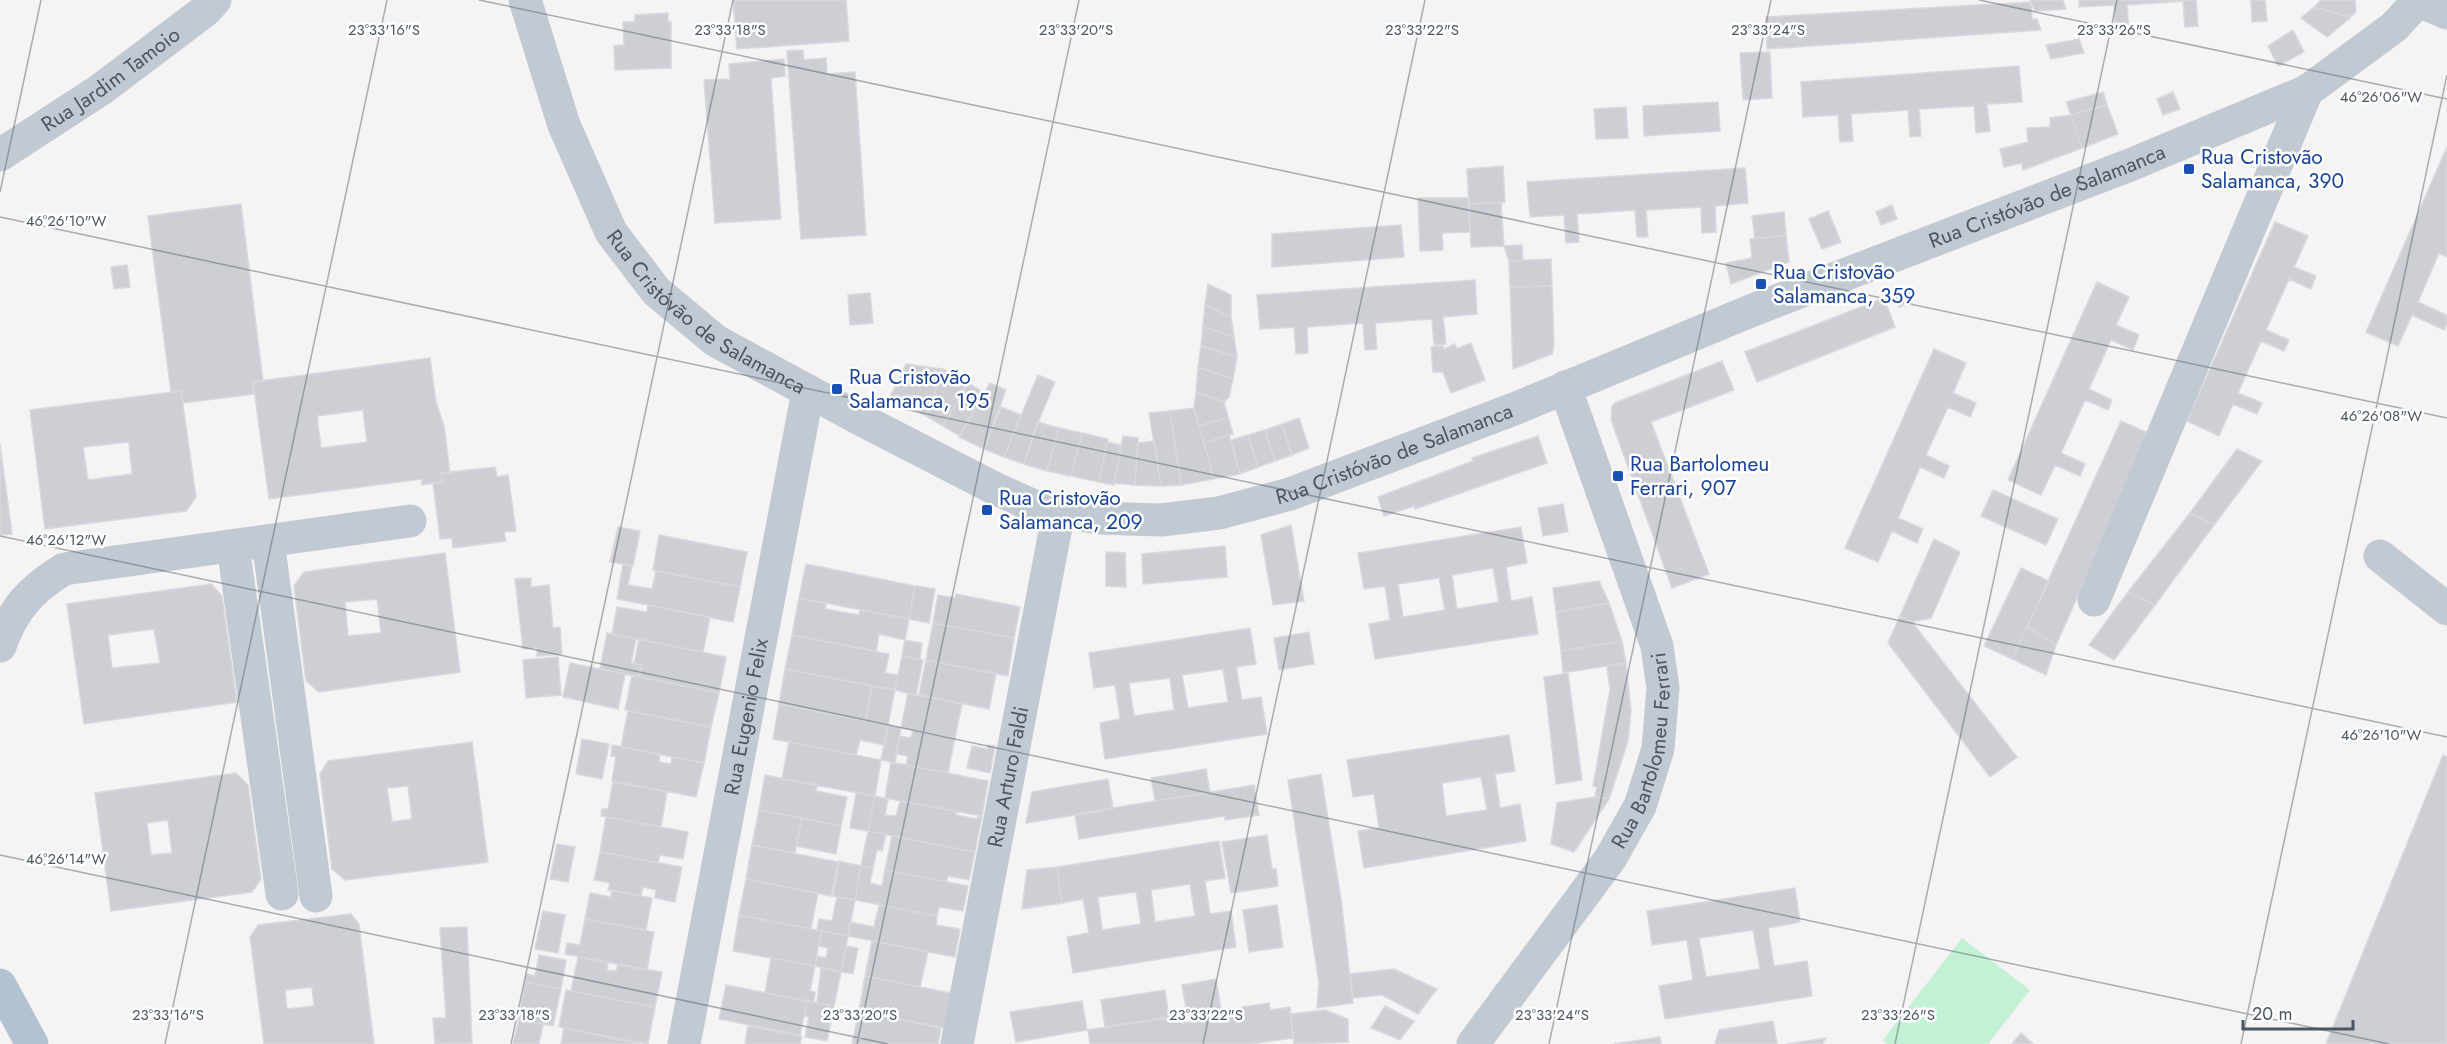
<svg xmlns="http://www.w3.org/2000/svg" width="2447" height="1044" font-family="Jost,sans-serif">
  <rect width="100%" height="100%" fill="#f5f3f3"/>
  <!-- green -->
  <path fill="#c3f1d5" d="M1962 938 2030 990 1988 1044H1887L1883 1040Z"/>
  <!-- building -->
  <path fill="#cdcfd5" stroke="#d7d9de" stroke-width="1.5" fill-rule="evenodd" d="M733 0H846L849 41 737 49Z
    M2030 0H2063L2066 9 2035 11Z
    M2079 0H2196L2198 26 2185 27 2183 1 2127 5 2129 32 2115 33 2114 5 2079 7Z
    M2251 0H2265L2267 21 2252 22Z
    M2321 0H2355L2356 12 2350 17 2314 7Z
    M2031 2 2032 19H2037L2041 30 1767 49 1766 17Z
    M2314 7 2350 17V18L2327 37 2301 18Z
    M668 13V22H671V68L615 70 614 46 624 45 623 22H635V15Z
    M2293 30 2304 52 2278 66 2268 46Z
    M2079 39 2084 53 2051 59 2046 45Z
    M803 50 804 60 826 58 827 74 855 72 866 235 801 239 787 51Z
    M1770 52 1772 98 1743 100 1740 53Z
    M784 59 785 76 771 78 781 219 715 223 704 80 730 79 729 64Z
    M2019 66 2022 102 1987 104 1990 131 1976 133 1974 106 1919 109 1921 136 1910 137 1908 110 1851 114 1853 141 1840 142 1838 115 1803 117 1801 82Z
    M2103 92 2107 105 2071 115 2066 102Z
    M2173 92 2180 109 2163 115 2157 99Z
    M1718 102 1720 131 1644 136 1643 106Z
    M2107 105 2118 134 2082 148 2071 115Z
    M1626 107 1628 138 1596 139 1594 109Z
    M2071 115 2082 148 2023 170 2022 163 2004 167 2000 149 2028 142 2027 128 2050 127V118Z
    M2447 147V257L2439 253 2418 302 2444 314 2447 316V323L2444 330 2412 315 2398 346 2366 332Z
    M1503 166 1505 202 1469 204 1467 169Z
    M1745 168 1748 203 1715 206 1716 232 1702 233 1701 207 1646 210 1648 237H1637L1635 210 1577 214 1579 242 1566 243 1564 215 1530 217 1527 182Z
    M1418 198H1468L1470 232 1442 233 1443 250 1420 251Z
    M1501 202 1504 246 1471 247 1469 204Z
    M241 204 263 381 253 382 254 394 183 403 181 391 171 392 148 216Z
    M1892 205 1897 219 1881 225 1876 212Z
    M1828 211 1841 242 1822 249 1809 219Z
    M1784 212 1786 235 1755 239 1752 216Z
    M2275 222 2308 236 2294 267 2316 276 2311 289 2289 279 2266 330 2289 340 2284 351 2261 341 2238 393 2262 403 2257 414 2233 404 2219 436 2187 421Z
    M1401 225 1404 257 1272 267V234Z
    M1786 235 1789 262 1731 284 1726 263 1752 258 1750 239Z
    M1522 245 1523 261H1509L1504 246Z
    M1551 259 1552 286 1510 287 1509 261Z
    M127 265 130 287 114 289 111 267Z
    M1475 280 1477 314 1443 317 1446 344 1434 345 1432 319 1375 323 1377 349 1365 350 1363 323 1307 327 1308 353 1296 354 1294 327 1260 329 1257 295Z
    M2097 282 2129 297 2116 325 2139 335 2133 350 2111 340 2089 389 2112 400 2108 410 2085 400 2061 453 2085 464 2080 476 2055 465 2041 495 2008 480Z
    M1208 284 1231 295V317L1205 305Z
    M1552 286 1554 345 1552 354 1513 369 1510 287Z
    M1908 290 1912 302 1899 307 1894 295Z
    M870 293 873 323 850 325 848 295Z
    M1884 298 1895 327 1757 382 1745 352Z
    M1205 305 1231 317 1234 337 1203 327Z
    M1203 327 1234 337 1237 357 1201 346Z
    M1471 343 1485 380 1451 393 1443 372H1433L1431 347 1443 346 1444 349 1455 344 1457 349Z
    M1201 346 1237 357 1233 379 1198 367Z
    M1934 349 1966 363 1953 393 1976 403 1970 417 1948 407 1926 455 1949 466 1944 478 1920 467 1898 518 1923 529 1917 543 1892 531 1878 562 1845 548Z
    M430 358 436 402 444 426 450 473H441L442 482 422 485V479L269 499 253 382ZM363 410 367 442 321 448 317 416Z
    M1722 361 1734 390 1651 422 1709 574 1672 588 1611 420 1612 406 1615 403Z
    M906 364 943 369 926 416 890 397Z
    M1198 367 1233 379 1229 397 1224 402 1196 392Z
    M943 369 968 383 943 426 926 416Z
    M1038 375 1055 382 1034 432 1024 464 1004 457Z
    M968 383 985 393 960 436 943 426Z
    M990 383 1006 390 984 449 959 437Z
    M181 391 196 497 186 511 45 529 30 410ZM129 442 132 474 88 480 83 447Z
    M1196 392 1224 402 1228 417 1199 426 1194 408Z
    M1001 407 1021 415 1004 457 984 449Z
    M1194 408 1214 479 1181 485 1170 411Z
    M1170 411 1181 485 1161 486 1149 413Z
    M1228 417 1233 434 1204 443 1199 426Z
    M1299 418 1309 448 1292 455 1282 424Z
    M2121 421 2150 434 2056 645 2027 627Z
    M1038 422 1059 428 1047 471 1024 464Z
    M1282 424 1292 455 1275 461 1265 430Z
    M1059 428 1082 433 1071 476 1047 471Z
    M1265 430 1275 461 1258 467 1248 435Z
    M1082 433 1108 439 1099 482 1071 476Z
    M1229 435 1240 474 1214 479 1204 443Z
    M1248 435 1258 467 1240 474 1231 440Z
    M1123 436 1138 438 1135 485 1114 483Z
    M1538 436 1547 463 1415 509 1414 506 1384 516 1378 497 1473 461 1472 458Z
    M1154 441 1161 486 1135 485 1138 443Z
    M1107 442 1121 445 1114 485 1099 482Z
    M0 444 12 534 0 535Z
    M2237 449 2262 461 2214 525 2190 513Z
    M495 467 497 477 508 475 516 531 504 532 506 541 453 548 452 538 440 539 433 483 442 482 441 473Z
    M1993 490 2058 519 2046 545 1981 516Z
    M1563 504 1568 532 1543 536 1538 508Z
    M2190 513 2214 525 2155 605 2128 592Z
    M1291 525 1304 601 1273 605 1261 535Z
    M618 527 640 531 633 566 610 562Z
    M1521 527 1527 563 1506 567 1511 601 1532 597 1538 634 1375 659 1369 624 1390 620 1385 586 1364 589 1358 553ZM1493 568 1499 602 1457 609 1452 575ZM1439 578 1445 610 1403 617 1398 584Z
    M659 535 747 552 740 587 653 570Z
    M1934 539 1960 552 1931 618 1912 622 1900 616Z
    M1225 546 1227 577 1143 584 1142 554Z
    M1106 552 1125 553 1126 587 1106 586Z
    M445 553 460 672 319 692 306 681 294 586 304 572ZM377 599 381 633 348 636 345 602Z
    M623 564 632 566 628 585 652 589 656 571 740 587 733 622 617 599Z
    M806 564 915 586 909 619 799 598Z
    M2021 568 2049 581 2012 659 1984 646Z
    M531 578V587L549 585 553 628 560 627 562 654 537 656V648L523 649 515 579Z
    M1599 581 1609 603 1556 612 1553 588Z
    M211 584 222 596 237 702 84 724 67 604ZM154 629 160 663 112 668 108 635Z
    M915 586 935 589 929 623 909 619Z
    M2128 592 2155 605 2114 660 2089 645Z
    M956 594 1020 607 1014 638 933 623 938 595 955 598Z
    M799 598 826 604 825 609 859 615 860 610 909 619 905 640 879 634 876 651 792 635Z
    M1609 603 1622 641 1561 651 1556 612Z
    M648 605 710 617 703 652 612 634 617 607 647 612Z
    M1900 616 1912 622 2017 757 1990 777 1888 643Z
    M933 623 1014 638 1008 676 926 660Z
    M2027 627 2056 645 2046 675 2012 659Z
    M1250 628 1256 664 1236 667 1242 700 1261 697 1267 734 1105 759 1100 723 1120 719 1115 685 1094 688 1089 653ZM1223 669 1228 702 1188 708 1182 675ZM1170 678 1174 710 1134 716 1129 683Z
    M1309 632 1314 664 1279 670 1274 638Z
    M607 633 636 639 631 663 642 665 639 677 600 669Z
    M792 635 889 654 885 673 898 675 895 690 785 669Z
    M639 639 726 657 719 693 639 677 642 665 634 664Z
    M905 640 922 643 920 659 902 656Z
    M1622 641 1626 663 1563 673 1561 651Z
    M902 656 923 660 916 695 895 690Z
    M558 657 561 695 526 698 523 660Z
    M926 660 996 674 989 709 919 695Z
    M570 663 625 674 618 709 563 697Z
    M1626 663 1631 711 1628 741 1609 799 1595 797 1597 787 1593 786 1610 690 1607 666Z
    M785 669 872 686 865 721 779 704Z
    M1568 673 1582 780 1556 784 1544 677Z
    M632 675 719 693 711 727 625 710Z
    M872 686 895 690 888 725 865 721Z
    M908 693 962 704 955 738 901 728Z
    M779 704 888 725 885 745 860 740 856 755 773 739Z
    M628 711 711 727 704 763 621 747Z
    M888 725 901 728 895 763 881 760Z
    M913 730 955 738 948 773 906 765 908 756 896 754 900 736 911 738Z
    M1509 735 1515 771 1495 774 1500 808 1520 804 1526 841 1364 868 1358 831 1379 828 1374 794 1353 797 1347 760ZM1481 777 1487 810 1446 816 1442 783Z
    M582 739 609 744 602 779 576 774Z
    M472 742 488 862 345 880 332 869 320 774 328 761ZM408 786 412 819 392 822 387 788Z
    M789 742 881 760 875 796 782 779Z
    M612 745 660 754 659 762 671 764 672 757 704 763 696 797 612 781 616 757 611 756Z
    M988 745 995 746 990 773 967 768 972 746 987 749Z
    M2443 755 2447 757V1044H2326Z
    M891 762 988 781 982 816 885 798Z
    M1206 769 1210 793 1155 801 1151 778Z
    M236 773 248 785 261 879 252 892 111 911 95 793ZM168 820 172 853 151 855 147 823Z
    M1321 774 1341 899 1353 1003 1317 1008 1319 983 1288 780Z
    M765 775 817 785 816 791 847 797 841 826 759 810Z
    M1108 779 1113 809 1026 823 1032 792Z
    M613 782 667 792 661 827 601 816 602 809H608Z
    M1254 785 1259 815 1225 820V816L1079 839 1075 814Z
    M856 793 875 796 868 831 850 828Z
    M875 796 888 799 885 815 896 816 900 801 956 811V815L977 819 978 815 982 816 975 852 868 831Z
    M1595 797 1609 799 1574 852 1551 844 1557 803Z
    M759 810 802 818 795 853 752 845Z
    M606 817 688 832 683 859 660 855 658 863 600 852Z
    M802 818 841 826 836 854 796 846Z
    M868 831 886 834 882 851 877 850 873 868 861 866Z
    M1267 835 1272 869H1276L1278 886 1231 893 1222 842Z
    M892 836 975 852 969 880 948 876 946 882 885 870Z
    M1219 841 1225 878 1205 881 1210 914 1231 911 1236 947 1073 973 1067 937 1089 933 1083 899 1062 903 1057 867ZM1190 884 1195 916 1155 922 1151 890ZM1136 892 1141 924 1102 930 1098 897Z
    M557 844 575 847 568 882 550 879Z
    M752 845 838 862 831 896 746 879Z
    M600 852 682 867 675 902 655 898 656 890 643 887 641 896 608 890 610 883 594 880Z
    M839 861 861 866 855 900 833 896Z
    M861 866 873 868 870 883 882 886 885 870 968 886 963 911 939 907 937 916 855 900Z
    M1057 867 1062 903 1022 909 1027 870Z
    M746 879 818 893 811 929 739 915Z
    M1795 888 1800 922 1768 928 1774 966 1807 961 1812 996 1665 1019 1659 986 1693 980 1687 940 1652 945 1647 911ZM1753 930 1760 969 1706 977 1699 938Z
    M612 890 652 898 646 930 585 919 590 893 611 897Z
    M837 897 855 900 848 936 817 930 819 919 832 921Z
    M879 905 937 916 936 925 960 929 955 957 848 936 850 922 874 927Z
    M1277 905 1283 947 1249 952 1243 910Z
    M543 911 565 915 558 953 535 949Z
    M351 914 359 924 374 1044H264L250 937 258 925ZM312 987 314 1006 287 1009 285 990Z
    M739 915 821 931 815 966 733 951Z
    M585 919 654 932 647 970 565 954 567 943 580 945Z
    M467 927 472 1043 435 1044 433 1018H446L440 928Z
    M821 931 848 936 841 972 815 966 817 956 826 958 828 948 819 946Z
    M872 941 928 952 920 987 865 976Z
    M846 946 858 948 853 974 841 972Z
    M539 955 566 960 561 989 525 982 527 974 535 976Z
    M578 957 608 962 607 970 616 971 618 964 662 972 655 1007 571 991Z
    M771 958 815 966 810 991 815 992 814 1002 765 993Z
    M821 968 841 972 834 1006 817 1003Z
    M1394 969 1437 989 1418 1014 1382 995 1353 998 1350 974Z
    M865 976 951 993 945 1028 859 1011Z
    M1216 979 1221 1009 1187 1014 1182 985Z
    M525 982 561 989 553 1026 519 1019Z
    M726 985 807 1001 800 1035 719 1019Z
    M566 990 655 1007 648 1044 559 1027Z
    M1165 990 1169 1017 1105 1027 1101 1000Z
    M807 1001 834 1006 827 1041 805 1037 809 1017 804 1016Z
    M1082 1001 1087 1030 1016 1042 1010 1012Z
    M1269 1003 1270 1010 1290 1007 1293 1038 1250 1044H1090L1088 1030 1182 1016 1183 1023 1244 1014 1242 1007Z
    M1385 1006 1414 1021 1400 1040 1371 1028Z
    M1325 1010 1348 1019V1042L1294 1044 1291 1014Z
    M859 1011 941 1028 938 1044H852Z
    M519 1019 543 1024 539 1044H513Z
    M1773 1021 1777 1044H1715L1719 1030Z
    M748 1026 802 1036 800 1044H745Z
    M564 1028 640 1044H561Z
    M2021 1033 2033 1044H2012Z
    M1660 1037 1661 1044H1614Z
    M1826 1038 1822 1044H1787Z"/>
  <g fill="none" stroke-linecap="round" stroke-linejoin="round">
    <!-- minor -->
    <g stroke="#c1cad2" stroke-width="33">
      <path id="s1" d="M525 0 564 125 611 232 656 291 716 341 858 418 994 488 1034 506 1098 518 1161 520 1219 513 1290 494 1514 409 1753 310 2130 165 2307 91 2394 27 2419 0"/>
      <path d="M2419 1 2447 13"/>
      <path id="s2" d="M0 155 100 90 206 10 215 0"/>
      <path d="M268 541 316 896"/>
      <path d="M233 546 282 894"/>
      <path d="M2380 556 2447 609"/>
      <path d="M2094 600 2307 91"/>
      <path d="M0 646C13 609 30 590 64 569L410 521"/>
      <path id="s3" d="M684 1044 808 391"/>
      <path id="s4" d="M957 1044 1059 511"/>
      <path id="s5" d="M1473 1044 1610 859 1640 806 1658 749 1663 688 1657 646 1565 387"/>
    </g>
    <!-- major -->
    <path stroke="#b3c2d1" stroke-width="33" d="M0 985 32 1044"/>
  </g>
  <!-- ticks -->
  <path fill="none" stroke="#4a5661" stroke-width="1.5" stroke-opacity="0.45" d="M479 0 2447 418M1979 0 2447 99M0 192 41 0M0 217 2447 737M0 536 2389 1044M0 855 888 1044M165 1044 387 0M511 1044 733 0M857 1044 1079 0M1203 1044 1425 0M1549 1044 1771 0M1895 1044 2117 0M2241 1044 2447 75"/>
  <!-- markers -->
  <g fill="#1a4fb4" stroke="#fff" stroke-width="2">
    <rect x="2183" y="163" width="12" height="12" rx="3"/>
    <rect x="1755" y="278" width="12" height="12" rx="3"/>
    <rect x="831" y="383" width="12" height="12" rx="3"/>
    <rect x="1612" y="470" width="12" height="12" rx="3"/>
    <rect x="981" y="504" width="12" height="12" rx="3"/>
  </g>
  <g text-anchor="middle" stroke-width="5" stroke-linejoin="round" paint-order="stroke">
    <!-- street labels -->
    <g font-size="21" fill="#4a5661" stroke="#fff">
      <text dy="7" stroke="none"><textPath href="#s2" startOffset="134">Rua Jardim Tamoio</textPath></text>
      <text dy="7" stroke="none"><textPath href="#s1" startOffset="1832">Rua Cristóvão de Salamanca</textPath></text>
      <text dy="7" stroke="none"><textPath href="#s1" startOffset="374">Rua Cristóvão de Salamanca</textPath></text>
      <text dy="7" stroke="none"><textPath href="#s1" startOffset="1130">Rua Cristóvão de Salamanca</textPath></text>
      <text dy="7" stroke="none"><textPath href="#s3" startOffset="333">Rua Eugenio Felix</textPath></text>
      <text dy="7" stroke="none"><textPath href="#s5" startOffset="346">Rua Bartolomeu Ferrari</textPath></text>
      <text dy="7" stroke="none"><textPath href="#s4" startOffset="272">Rua Arturo Faldi</textPath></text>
    </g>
    <!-- transit labels -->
    <g font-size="21" fill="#164399" stroke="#fff" text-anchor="start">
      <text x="2201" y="164">Rua Cristovão<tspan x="2201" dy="24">Salamanca, 390</tspan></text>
      <text x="1773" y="279">Rua Cristovão<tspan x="1773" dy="24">Salamanca, 359</tspan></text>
      <text x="849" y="384">Rua Cristovão<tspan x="849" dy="24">Salamanca, 195</tspan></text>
      <text x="1630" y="471">Rua Bartolomeu<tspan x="1630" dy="24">Ferrari, 907</tspan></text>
      <text x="999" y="505">Rua Cristovão<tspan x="999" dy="24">Salamanca, 209</tspan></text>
    </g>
  </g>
  <g font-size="15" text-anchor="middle" fill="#4a5661" stroke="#fff" stroke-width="5" stroke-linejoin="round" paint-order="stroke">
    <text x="384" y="35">23°33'16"S</text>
    <text x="730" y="35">23°33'18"S</text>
    <text x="1076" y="35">23°33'20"S</text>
    <text x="1422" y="35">23°33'22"S</text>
    <text x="1768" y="35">23°33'24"S</text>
    <text x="2114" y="35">23°33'26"S</text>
    <text x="2381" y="102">46°26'06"W</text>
    <text x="66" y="226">46°26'10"W</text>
    <text x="2381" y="421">46°26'08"W</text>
    <text x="66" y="545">46°26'12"W</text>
    <text x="2381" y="740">46°26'10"W</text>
    <text x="66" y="864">46°26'14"W</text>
    <text x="168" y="1020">23°33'16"S</text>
    <text x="514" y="1020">23°33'18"S</text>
    <text x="860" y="1020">23°33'20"S</text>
    <text x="1206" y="1020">23°33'22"S</text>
    <text x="1552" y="1020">23°33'24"S</text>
    <text x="1898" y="1020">23°33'26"S</text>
  </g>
  <!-- scale -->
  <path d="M2243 1020v9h110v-9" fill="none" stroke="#4a5661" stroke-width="3"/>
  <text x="2252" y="1020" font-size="18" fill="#4a5661" stroke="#ffffff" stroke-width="4.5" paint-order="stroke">20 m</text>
</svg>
